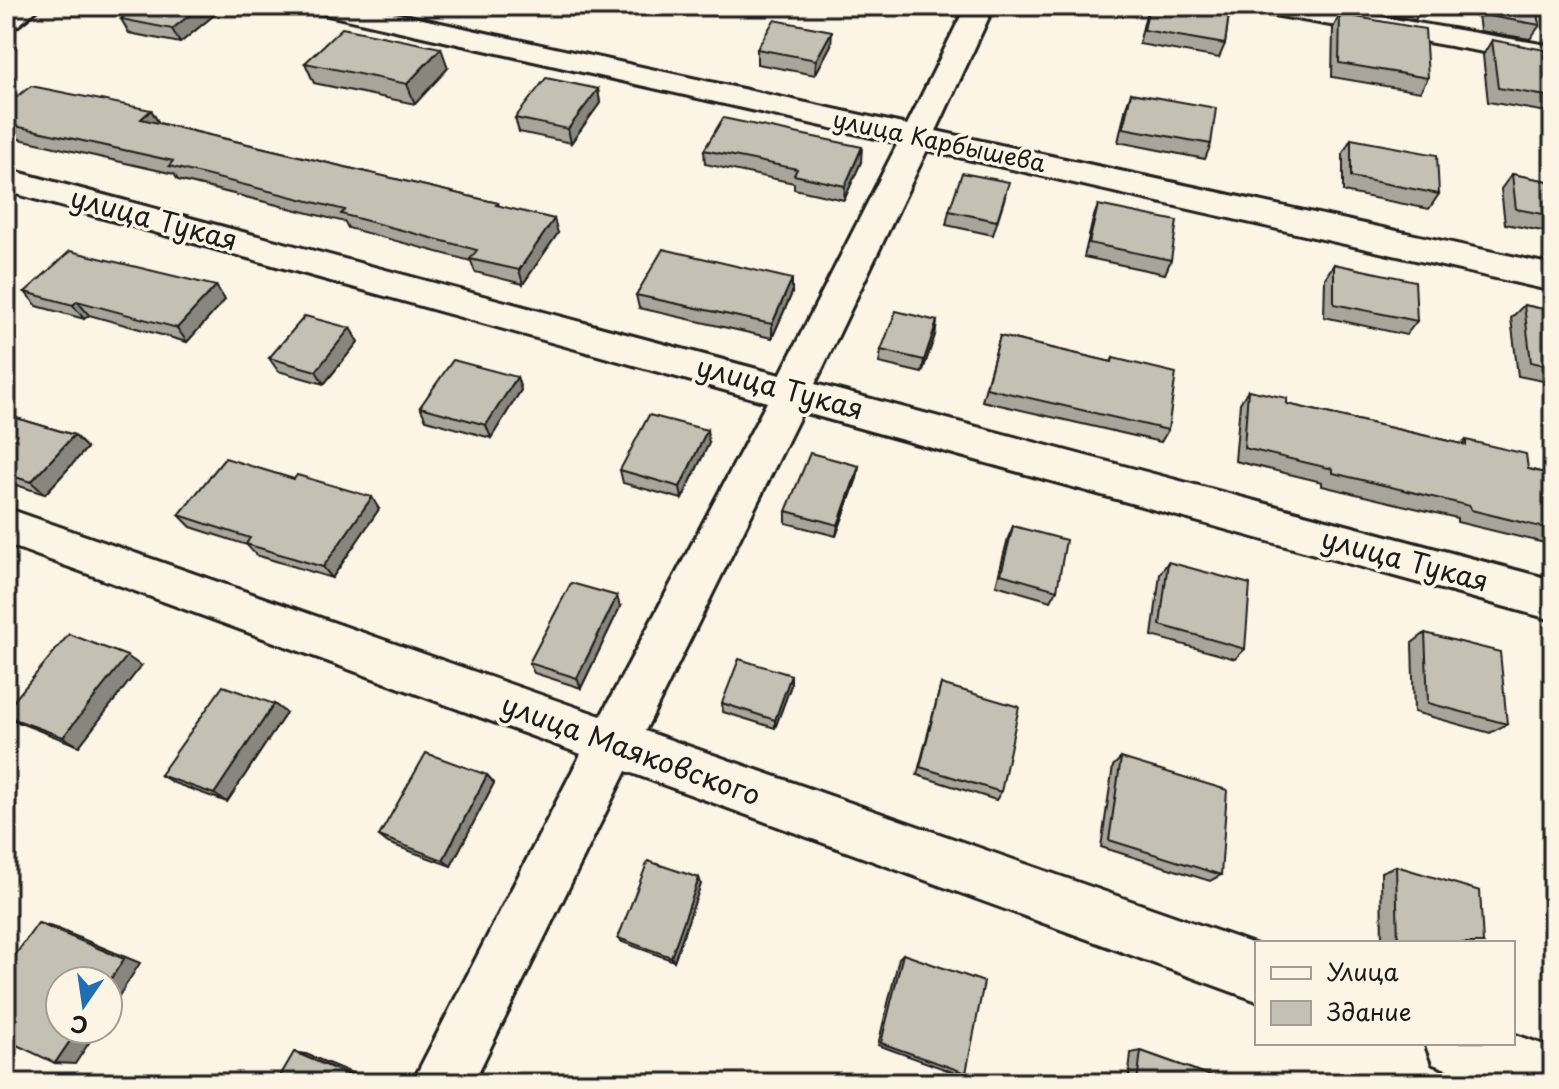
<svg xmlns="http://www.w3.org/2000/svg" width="1559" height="1089" font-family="'Playpen Sans',sans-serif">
  <rect width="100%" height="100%" fill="#fcf5e5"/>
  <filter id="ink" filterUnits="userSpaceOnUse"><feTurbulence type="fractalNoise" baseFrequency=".0125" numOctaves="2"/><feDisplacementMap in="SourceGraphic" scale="16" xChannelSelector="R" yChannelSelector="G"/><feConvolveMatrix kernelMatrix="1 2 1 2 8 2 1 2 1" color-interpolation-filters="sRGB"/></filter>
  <g filter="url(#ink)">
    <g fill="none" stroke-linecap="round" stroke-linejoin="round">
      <defs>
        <path id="minor" d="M9 6H42L16 27 6 30V8Z
          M310 6H363L907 125 966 6H994L936 131 1553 265V291L927 150 815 384 1553 580V620L802 412 645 731 1257 945V1001L626 771 473 1083H412L581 754 6 544V508L601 716 767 402 6 191V169L780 375 898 143 324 14 314 12Z
          M1254 6H1317L1547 45 1553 47V61L1547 63 1268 14 1258 12Z
          M1513 1034 1553 1048V1083H1484L1433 1064 1425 1043H1513Z"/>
      </defs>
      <!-- minor casing -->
      <use href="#minor" stroke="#1c1c1c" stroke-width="6"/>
      <!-- minor -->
      <use href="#minor" fill="#fcf5e5" fill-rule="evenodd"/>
    </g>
    <!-- wall -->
    <path fill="#a9a59a" stroke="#1c1c1c" stroke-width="2" d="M137 6H225L180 43 129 33 121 19Z
      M1148 6H1230L1225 44 1219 58 1139 44Z
      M1335 6H1423L1415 20Z
      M1477 6H1537L1540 25 1530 39 1480 31Z
      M1340 14 1428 78 1420 92 1332 77 1333 28Z
      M1492 40 1547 63 1553 64V113L1488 102 1483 55Z
      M831 45 815 75 757 64V49Z
      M305 63 448 68 415 104 314 83Z
      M598 89 600 103 571 143 519 132 515 118Z
      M1131 93 1211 144 1205 159 1118 142 1126 107Z
      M6 105 151 110 159 123 498 203 499 206 558 233 523 284 475 272 471 261 348 228 345 222 178 180 174 174 6 136Z
      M1351 139 1439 194 1429 209 1343 192V153Z
      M704 150 861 162 844 200 794 189V183L705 164Z
      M1512 174 1553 182V233L1505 224 1501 189Z
      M1005 197 993 235 946 225 949 211Z
      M1098 205 1171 260 1165 274 1084 257 1093 219Z
      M1334 264 1417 321 1406 335 1324 317 1325 278Z
      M216 286 225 300 187 342 89 315 84 319 37 306 25 292Z
      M792 293 772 338 639 308 636 295Z
      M1524 305 1553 311V383L1518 376 1511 318Z
      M937 321 935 335 922 373 879 363 881 350Z
      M350 328 358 342 324 384 278 371 269 358Z
      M1000 336 1111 362 1113 358 1168 430 1161 442 982 401Z
      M517 377 521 390 491 438 426 420 420 407Z
      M1248 390 1287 404 1462 444 1466 440 1528 469 1553 475V545L1457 522V518L1322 486V482L1235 461 1240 403Z
      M6 415 74 435 87 448 45 494 6 482Z
      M709 443 682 499 623 483 620 470Z
      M859 466 857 478 836 536 786 523V511Z
      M294 479 379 509 332 578 256 555 247 545 191 527 179 515Z
      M1013 526 1057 590 1051 601 996 585 1008 538Z
      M1168 562 1245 649 1235 659 1152 636 1160 574Z
      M620 607 581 688 534 673 529 663Z
      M1425 633 1507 724 1490 733 1414 712 1412 643Z
      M141 666 79 746 20 723 6 716Z
      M791 675V685L775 728 723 712 722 703Z
      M941 684 1001 792 996 800 917 775Z
      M274 704 286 713 227 802 174 783 160 775Z
      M1121 758 1221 875 1210 881 1101 847 1113 766Z
      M487 775 494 783 451 866 388 843 379 836Z
      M1396 866 1483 943H1382L1381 872Z
      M699 878 701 884 674 961 622 942 618 938Z
      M903 954 966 1073 961 1075 878 1045 899 958Z
      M1141 1051 1231 1083H1128L1131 1053Z"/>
    <!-- shaded-wall -->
    <path fill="#89867d" stroke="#1c1c1c" stroke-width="2" d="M201 6H225L180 43 172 29Z
      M832 31 831 45 815 75 816 60Z
      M441 48 448 68 415 104 407 84Z
      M598 89 600 103 571 143 568 129Z
      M151 110 160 125 141 119Z
      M862 147 861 162 844 200 845 186Z
      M554 219 558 233 523 284 519 270Z
      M792 279V293L772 338V324Z
      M216 286 225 300 187 342 177 328Z
      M77 301 89 315 84 319 73 305Z
      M937 321 935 335 922 373 924 360Z
      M350 328 358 342 324 384 316 371Z
      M517 377 521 390 491 438 486 425Z
      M707 430 709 443 682 499 680 487Z
      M74 435 87 448 45 494 31 482Z
      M859 466 857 478 836 536 838 525Z
      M372 497 379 509 332 578 323 567Z
      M617 596 620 607 581 688 577 678Z
      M127 656 141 666 79 746 63 737Z
      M791 675V685L775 728V720Z
      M274 704 286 713 227 802 214 794Z
      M487 775 494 783 451 866 443 860Z
      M699 878 701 884 674 961 671 957Z
      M38 923 56 928 140 963 108 1013V983Z
      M78 1029H98L75 1064 55 1063Z
      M294 1052 306 1054 376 1083H368Z"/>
    <!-- building -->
    <path fill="#c4c0b3" stroke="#1c1c1c" stroke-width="2" d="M137 6H201L172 29 121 19Z
      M1149 6H1230L1225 44 1144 30Z
      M1487 6H1537L1540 25 1489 16Z
      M1340 14 1425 29 1428 78 1339 63Z
      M774 20 832 31 816 60 757 49Z
      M342 28 441 48 407 84 305 63Z
      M1492 40 1545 50 1547 63 1553 64V97L1498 88Z
      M546 78 598 89 568 129 515 118Z
      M31 86 151 110 141 119 498 203 496 205 554 219 519 270 470 259 477 250 341 214 345 210 169 166 173 161 6 124V105Z
      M1131 93 1216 108 1211 144 1123 128Z
      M723 118 862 147 845 186 794 175 797 169 704 150Z
      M1351 139 1437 155 1439 194 1351 177Z
      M962 173 1009 182 997 221 949 211Z
      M1512 174 1553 182V216L1516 209Z
      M1098 205 1177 221 1171 260 1089 243Z
      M663 249 792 279 772 324 636 295Z
      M70 251 216 286 177 328 77 301 73 305 25 292Z
      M1334 264 1415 281 1417 321 1334 304Z
      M1524 305 1553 311V367L1531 362Z
      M896 311 937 321 924 360 881 350Z
      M305 316 350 328 316 371 269 358Z
      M1000 336 1112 362 1113 358 1176 373 1168 430 986 388Z
      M453 360 517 377 486 425 420 407Z
      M1248 390 1287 398V404L1466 445V440L1526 454 1528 469 1553 475V530L1471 510 1470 506 1333 473V469L1244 448Z
      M6 415 74 435 31 482 6 474Z
      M649 415 707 430 680 487 620 470Z
      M810 453 859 466 838 525 786 511Z
      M225 458 294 479 297 475 372 497 323 567 246 544 250 538 179 515Z
      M1013 526 1066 540 1057 590 1001 574Z
      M1168 562 1250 584 1245 649 1160 625Z
      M571 583 617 596 577 678 529 663Z
      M1425 633 1500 652 1507 724 1428 703Z
      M69 634 127 656 63 737 6 716V710Z
      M739 659 791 675 775 720 722 703Z
      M941 684 1019 707 1001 792 920 767Z
      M223 686 274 704 214 794 160 775Z
      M426 753 487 775 443 860 379 836Z
      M1121 758 1227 790 1221 875 1109 840Z
      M648 861 699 878 671 957 618 938Z
      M1396 866 1480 891 1483 943H1398Z
      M38 923 124 959 108 983V981H60V1029H78L55 1063 6 1040V968Z
      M903 954 984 982 966 1073 881 1043Z
      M1141 1051 1231 1083H1137Z
      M294 1052 368 1083H276Z"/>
  </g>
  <g text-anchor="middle" stroke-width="7" stroke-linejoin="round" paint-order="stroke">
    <!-- far-street labels -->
    <g font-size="24" fill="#1c1c1c" stroke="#fcf5e5">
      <text transform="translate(939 142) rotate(12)" y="8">улица Карбышева</text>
    </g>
    <!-- street labels -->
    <g font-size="28" fill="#1c1c1c" stroke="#fcf5e5">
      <text transform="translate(154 219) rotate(15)" y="10">улица Тукая</text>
      <text transform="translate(780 388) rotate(15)" y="10">улица Тукая</text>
      <text transform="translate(1405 560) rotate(15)" y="10">улица Тукая</text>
      <text transform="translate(631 750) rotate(20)" y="10">улица Маяковского</text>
    </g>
  </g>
  <!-- margin -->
  <rect width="1559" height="1089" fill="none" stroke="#fcf5e5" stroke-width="32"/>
  <rect x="16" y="16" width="1527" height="1057" fill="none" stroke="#1c1c1c" stroke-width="3" filter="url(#ink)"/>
  <!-- legend -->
  <rect x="1255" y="941" width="260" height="104" fill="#fcf5e5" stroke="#a29e95" stroke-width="2"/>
  <rect x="1271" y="967" width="40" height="12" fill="#fcf5e5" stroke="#a29e95" stroke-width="2"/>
  <text x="1327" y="981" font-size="24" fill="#1c1c1c">Улица</text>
  <rect x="1271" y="1001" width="40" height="24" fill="#c4c0b3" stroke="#a29e95" stroke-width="2"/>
  <text x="1327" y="1021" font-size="24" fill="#1c1c1c">Здание</text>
  <!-- north arrow -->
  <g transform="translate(84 1005) rotate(193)"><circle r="38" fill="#fcf5e5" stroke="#a29e95" stroke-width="2"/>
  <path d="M0-6L14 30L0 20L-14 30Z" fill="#1f6fb2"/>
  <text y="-12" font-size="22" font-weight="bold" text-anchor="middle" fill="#1c1c1c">С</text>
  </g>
</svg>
